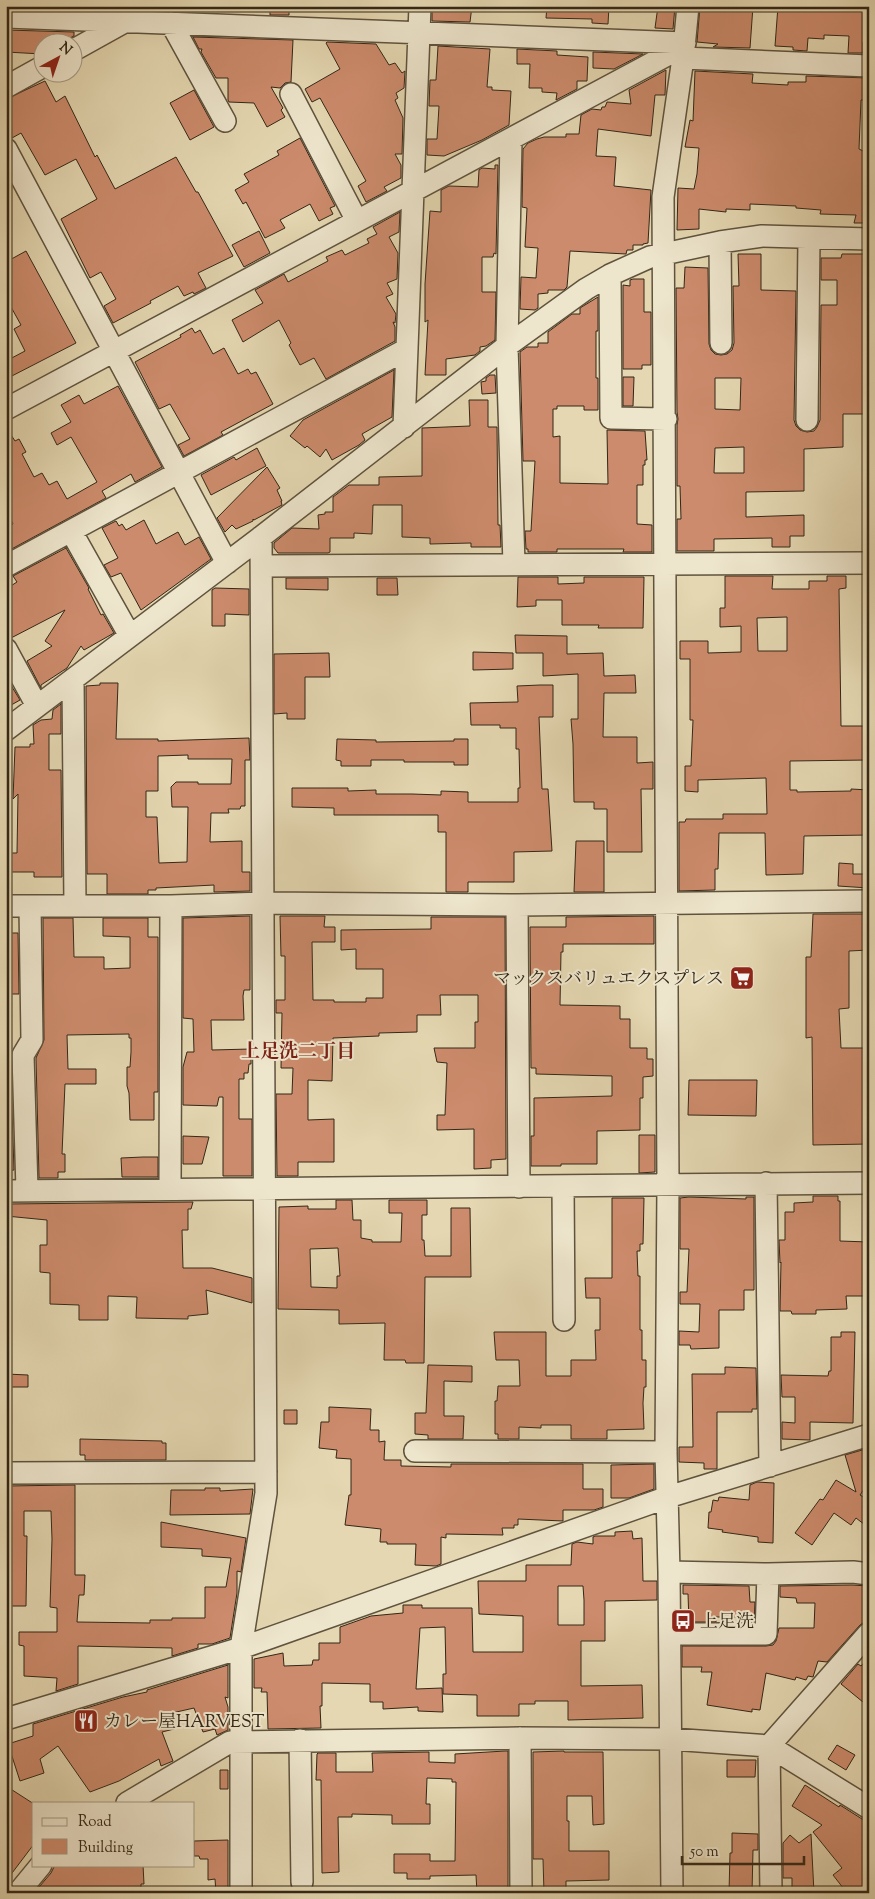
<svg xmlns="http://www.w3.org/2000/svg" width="875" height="1899" font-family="'Sorts Mill Goudy','Noto Serif JP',serif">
  <rect width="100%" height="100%" fill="#e4d7b1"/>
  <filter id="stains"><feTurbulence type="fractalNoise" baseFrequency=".004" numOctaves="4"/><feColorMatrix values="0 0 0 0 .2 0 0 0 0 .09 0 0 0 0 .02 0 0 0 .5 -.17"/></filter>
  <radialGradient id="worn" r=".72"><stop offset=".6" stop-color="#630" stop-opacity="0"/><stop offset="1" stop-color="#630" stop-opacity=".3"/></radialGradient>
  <!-- building -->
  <path fill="#cc8b6c" stroke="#332717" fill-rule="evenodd" d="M270 6H289V15H270Z
    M432 6H472L470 22 432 21Z
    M547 6H609L608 24 592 23V19L546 18Z
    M658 6H675L673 29 655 28Z
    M700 6H753L750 48 713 47 718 44 697 42Z
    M778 6H865V25L869 26V42H863V53H848L849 36 824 35V39L808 38 807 51 793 50V47L775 46Z
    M6 30 74 32V36L68 39H64L63 42H42V54L6 52Z
    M193 37 293 40 291 82 285 83 280 88 271 87 283 108 281 110 285 117 267 127 254 103 229 102 228 100V78H216L201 52 202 49H199Z
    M327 42 376 44 389 65 395 63 402 73 405 71 404 88 396 93 398 98 395 100 403 118 402 154H395L401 165V178L384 187 387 191 366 202 358 186 366 181 320 98 312 102 305 89 340 69 326 43Z
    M438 46 490 49 487 87H492V90L511 91 509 125 482 140 444 156 427 155V139H437L439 106H429L430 80H436Z
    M517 49 557 51V55L588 57 587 81H577V89L556 100 557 93 542 92V88H529L530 64H517Z
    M593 52 643 54 614 69 593 68Z
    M666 70 665 95H655L651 136 598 129 596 156 616 157 614 186 651 190 648 243 643 244V245H633V250H627L626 254 570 251 567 287 564 290H548V293L538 294V308L535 310 520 309 521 277 536 278 538 248 525 247 527 208 522 207 523 149 528 143 537 139 544 137H566V134H579L581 115 592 109 601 110 602 107H605L607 102 631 104 629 90Z
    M695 71 753 74 752 83 788 85V82H806V76L869 78V100H861L859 149 869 154V223H854L856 215 820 214 821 210 796 208V206L750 204V210L726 209V212L699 209V229L677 230 678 188 694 189 697 174 699 148 685 147 690 120 693 121Z
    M45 81 56 102 65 96 95 157 97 155 115 189 176 157 196 192H198L233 256 198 273 206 288 194 294 193 292 184 296 178 286 150 301 151 303 113 323 104 306 116 299 101 272 90 278 61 219 97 199 76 159 45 175 21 133 12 138 6 130V99Z
    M194 90 214 127 190 140 170 103Z
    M300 138 335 206 330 208 333 214 319 221 310 204 280 220 285 228 265 238 246 202 243 204 235 190 249 182 244 174 279 155 277 151Z
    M495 165H498L496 254 494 253 493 257H482V292H496L495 340 486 346 480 347V351L475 355 446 359V375H425L428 320 425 322V284L430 211 441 212V190L449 186 478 187 479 170 482 168 495 169Z
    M400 212 399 232 389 237 398 253 397 279 387 283 393 294 386 297 396 314 395 323 393 322 395 327V341L326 379 314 358 300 365 289 345 291 343 279 320 243 342 232 320 263 303 255 290 284 274 288 282 328 261 326 257 342 250 345 255 369 243 367 239 377 234 373 227Z
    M259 231 270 253 244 267 232 245Z
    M26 251 76 343 6 379V361L25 351 14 329 21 325 6 298V262Z
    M738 254H761V290L796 291 794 420 796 426 800 430 807 432 814 431 817 427 820 420 821 305H837V280H821V258H841L842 254H869V414H843V447L804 449V491L746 492V517L804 515V536H790V547H772V538L714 539V551H677V519H681L680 486H677V425L678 419 677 412 676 288H684L685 267 708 268 709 344 711 350 715 354 721 355 727 354 732 350 734 343 733 286H739ZM715 378H741L740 410 715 409ZM744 447V473H714L715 448Z
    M633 279H644V312H651V365H642V369H623V285L630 286V280Z
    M598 297V331H596V378H598V410H584V406H557V409H553V437L560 436V483L608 484 607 430 645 431 647 460H645V465H643V485H637V524L652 525V552H623L624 549H557V552H528V549H526L525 531H531L535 461H523L520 352 527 347H538V343H548V332L572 314H580V308Z
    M192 328 195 333 200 330 213 354 224 348 238 374 248 369 251 374 256 372 273 404 221 432 223 435 184 456 178 445 190 439 170 404 159 409 135 362 181 337 180 335Z
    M394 370 392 417 362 434 365 440 359 445 332 460 326 449 320 457 307 446 305 448 290 436 303 420Z
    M490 375H495L496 393 482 394 481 382 486 381V378Z
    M623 377H634L633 406H623Z
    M118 386 162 467 135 482 131 474 102 491 106 498 6 552V528L13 524 7 512 12 509 6 499V427L15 441 19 439 26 452 22 454 34 477 42 473 49 485 57 481 67 499 97 482 71 437 57 445 51 433 71 422 61 405 79 395 84 404Z
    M469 400H488V427H497L498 525H500L501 547H471V543L430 544V538L402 537V505H373L372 534 354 533V538H330V552L328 553H278L274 548V543L292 528 319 529 318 515 325 514V512H333V497L349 485H379V477L422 476V428L470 426Z
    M257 448 266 466 211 495 201 475 234 457 236 460Z
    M267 467 280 488 277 490 282 501H281L282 505 254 520 253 519V521L236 529 232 525 225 532 217 518Z
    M144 520 156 544 178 532 185 545 199 537 211 559 141 610 121 573 111 577 104 565 118 558 102 528 116 521 119 526 122 524 126 530Z
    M66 548 89 588 88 589 101 615 103 614 114 633 84 650 81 646 67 668 41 685V688L27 661 52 646 45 641 65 610 11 638 6 637V589L17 582 13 576Z
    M725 576H773L772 589H809V581H827V576H846V588L839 589 841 726H867L868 760 790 761V790H797V792L851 791V789L869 790V835L804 836 803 874 766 875 765 833H719L718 869H715V890L679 891V822H685L686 819H723V814H767L766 778 698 780V792L685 791V766H691L693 720H690V659H680V641H708V653L741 652V626L720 627V608H725ZM787 617V651H758L757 618Z
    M518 577H558V584L584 583V577H644L643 628H598L599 625H562V600H536V606L517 607Z
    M286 578H328V590L286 589Z
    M377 578H397L398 595H377Z
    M215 588 249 589V615L225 614V626H212V590Z
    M515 635 567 636V654L603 653 604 676 635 675 636 693H604L603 737H637V763L653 762V789H641L642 852H607V809H594V802H574L573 744 571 719H578V674L543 676V653H516Z
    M473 652 513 653V669L473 670Z
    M329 653 330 677H305V719H287V713L274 714V654Z
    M6 677 20 700 6 708Z
    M100 683H118L116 739H158V741L249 738 250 760H245V806H241L240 809H228L229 813H211L210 842 242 841V872H250V891L214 892V885L156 888V890H148V894H107V874H87L86 686 100 685ZM188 755V759H232L231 784H198V782H176L171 787 172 807H188L187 862 159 863 157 817H146V791H158V756Z
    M540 685H553V717H539L542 789H548L552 851 514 852V882H468V892H446V832H438V815H334V808L292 807V788H348V791L376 790V794H412L441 795V791L468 792V802H518V788H520L519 749H516V728H500V725H471L470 703 518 702 517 686Z
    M61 704V734H49V770H61L62 877H34V872H6V853H17L18 794 13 799 15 747H30V744H34L33 725 41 720 52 719 53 710Z
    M337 739 376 740V742L454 741V739H468V765H454V762H404V760H371V766H341V761L336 760Z
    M576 841H604V892H574Z
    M839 863 853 864V874H869V888L838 886Z
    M813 914H869V950L849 951V1008L839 1009 841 1048H869V1144L813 1145 812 1037 806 1038V957H811Z
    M250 916V990H244L243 996 244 1020H211L212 1050 251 1049V1064H249L248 1073H244V1079H239V1119H252V1176H223V1097H219L217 1106 183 1105V1067L187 1052H194L193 1019 183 1018V918Z
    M280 916H325L324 927H335V942H312L313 1000H334V1002H366V998H383V969H356V949L341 950V930L431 929V917H505L506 1159 491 1160V1168L474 1169V1129L437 1130V1115H445L447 1063 437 1062 434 1048H475V1022H478V995H440L441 1015H417V1032L379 1033V1036L333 1038 332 1081 308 1080V1120L334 1119V1162H298V1176H277L276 1094H292L293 1068H281L282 1013H276V1000H285V956H281Z
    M654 916V944H563V952H561L560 1005 620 1006V1019H630V1048H647V1059H653V1076L643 1077V1098H640V1130L597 1131V1164H561V1166H531V1136H534V1098L612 1096V1076L536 1074V1068H531L530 927H566V917Z
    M43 918H73L74 957H104V969L130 968V937L103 936V918H148V937H158V1092H154V1120H130L129 1093 127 1086V1067H130L131 1052V1038H129V1034L67 1035 68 1069H96V1084H65L62 1154H65V1172H58V1178H39L36 1058 44 1040Z
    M6 933H18L19 994H10V988H6Z
    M689 1080H757L756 1116 688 1115Z
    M6 1081H11L14 1170 6 1171Z
    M639 1135H655V1172L639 1173Z
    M183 1136 209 1137 202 1164H183Z
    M143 1157H158V1177H122L121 1158Z
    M813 1196H838V1201H840V1241L869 1242V1296H846L847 1309 816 1310V1314H792L791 1311H780L781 1262 780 1263 779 1240H785V1212H794V1203L813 1202Z
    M689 1197 746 1199V1197H754V1290H744V1310H719V1348L691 1349 690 1345H679V1331L699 1332 700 1304H680V1292H687L689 1249H680V1198Z
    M612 1198H644L643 1244H640V1251H637L638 1276H640V1330H642V1360H646V1387H644L643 1403 644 1429 607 1430V1439H571V1425H541V1428L519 1427V1439H498V1434H495V1401H497L498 1386H520L519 1360H496L494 1332H546V1376H571V1360H596L595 1330H600V1298H586L585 1278H612Z
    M336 1200H352L353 1220H361V1238L372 1240V1242H401L402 1213H389V1200H427V1215H422V1240H424L425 1256H451V1208H470L471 1277H425L424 1363H406L405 1360H384L385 1323 339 1324V1310L278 1309 279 1207 308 1206V1209H336ZM338 1248 340 1276H337V1288L311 1287 310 1249Z
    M193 1202 191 1209H188V1230H182L183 1268H212L252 1278V1303L206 1290 208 1314 188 1316V1319L136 1318 137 1297 108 1296V1320H79V1305L50 1304V1273L40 1272V1245H47V1220L6 1216V1204Z
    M841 1332H855L853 1423 810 1422V1440L782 1439V1422L795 1423V1397H782L781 1375 828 1376 829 1371H831V1337H841Z
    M428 1365 472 1366V1382L444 1381V1416H464L463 1439H428V1435L415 1434V1413H426Z
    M725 1367 756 1368 757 1409H752V1412H717V1469H704V1463L679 1462V1447H693L692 1374H725Z
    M6 1374 28 1375V1387H6Z
    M329 1407 371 1409 370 1430H379V1442L385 1441 384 1460H401V1466L451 1467V1464H583V1489H603V1507L594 1510H563V1521L518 1519V1525H514V1528H502L503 1535 446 1534V1538L441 1537V1564L436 1566 415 1565 416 1544H387V1542H380L381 1529 345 1525 349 1495H351V1459L336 1458 337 1450 319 1448 321 1422H329Z
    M284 1410H297V1424H284Z
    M80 1439 162 1441V1443H166V1460H85V1455H80Z
    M869 1448V1482L860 1495 869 1500V1528L856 1518 851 1525 834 1513 812 1545 795 1533 820 1499 823 1500 836 1480 856 1492 845 1455Z
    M654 1464V1489L629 1498H611V1465Z
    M757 1482 774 1483 773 1543 758 1542V1537L722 1532 723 1530 708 1528 709 1512H711L713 1500 718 1501 719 1497 749 1500 750 1485Z
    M75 1485V1575H85L84 1595H79L77 1622 150 1623V1620H172V1618H205V1587H226L231 1558 202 1556V1549L161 1547V1522L246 1538 241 1572 237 1571V1593L230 1638 212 1644H198V1648L172 1656V1648L78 1646V1684L56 1691 57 1678 24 1676V1646L19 1645V1632H57V1608L50 1607 52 1539 51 1511H24V1536H27L26 1606H7L6 1577H10L11 1549H6V1486Z
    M205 1488H220V1491L253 1489 250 1514 170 1515 171 1490H205Z
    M632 1531 633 1539 642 1538 643 1581H657V1600L605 1601V1641H581V1686L642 1685 643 1718 568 1720V1701H535V1704H519V1716H477V1695L443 1694V1674H446L445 1627 420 1628 416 1689 442 1688 443 1712 418 1711V1707L383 1709V1702H370V1684L322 1683V1706H320L321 1728 268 1729 267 1692H261L262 1688H254V1659L283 1653 284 1666 312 1665 313 1660H319V1643H340V1627L371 1616 403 1613V1605H422V1608H472L473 1652H523V1616L479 1614 478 1581H526V1565H571L572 1544 577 1542 593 1544V1537L595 1536H615V1532ZM558 1586H583L584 1600V1625H558Z
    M683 1585 749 1586 750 1602H755L754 1622H743V1617H716V1622H689L688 1594H683Z
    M852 1585 869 1586V1619L860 1625 827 1662 818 1661 813 1677 808 1676 806 1680 796 1677 795 1680 766 1673 760 1710 752 1709V1712L707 1705 712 1672H701L702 1667H682V1646H766L773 1645 776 1641 779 1628H814L815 1603H797L796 1598 780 1597V1586Z
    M869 1657V1707L841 1684 858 1664 861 1666Z
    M228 1665V1698L225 1697 228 1707V1730L217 1735 215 1729 203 1732 194 1708 172 1713 174 1729 162 1732 173 1761 161 1766 159 1759 119 1781 90 1792 58 1746 40 1759 44 1773 20 1781 8 1744 33 1736V1724L123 1697 147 1692V1690Z
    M837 1745 855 1755 846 1770 828 1759Z
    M505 1751H508V1893H477L476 1875 430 1876V1879H407V1873H394V1854H430V1861H455L456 1782H452V1779L427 1778 426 1804H430V1824H392V1815L352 1814V1817H338L339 1872 322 1873 321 1780H316L317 1754 318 1753H336V1772H373L372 1753 429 1752V1762L455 1763V1754Z
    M564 1751V1752H603L604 1824 593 1825 592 1796H567V1821H569V1851H609V1880L566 1881V1893H544L543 1859H533V1752Z
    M727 1760H756L755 1777H727Z
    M220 1770H228V1789H220Z
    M805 1785 839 1807 840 1805 862 1819 869 1820V1893H847L833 1875 842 1868 813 1832 822 1825 792 1806Z
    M6 1786 34 1804V1844L6 1881Z
    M732 1833 758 1834V1850H753L752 1893H729L730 1853H732Z
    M811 1834 814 1893H792V1878H783V1843L790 1835 799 1843Z
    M228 1840V1893H216L215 1879 208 1880V1859H200L199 1856H194V1841Z
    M55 1865H143L144 1884H141V1893H34L51 1873Z"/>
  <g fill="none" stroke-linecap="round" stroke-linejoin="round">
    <defs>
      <path id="minor" d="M6 17 685 43
        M171 23 225 121
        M72 51 126 21
        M683 58 869 66
        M6 87 42 67
        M291 94 357 221
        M511 139 507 346 514 564
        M6 149 227 563
        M720 242 721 343
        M610 275 611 418 666 419
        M6 409 684 46
        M807 420 809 238
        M404 427 420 6
        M71 531 130 636
        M6 566 407 349
        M262 566 869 563
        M6 649 37 706
        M73 679 75 906
        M6 730 261 537 507 346 586 289 610 275 650 257 720 242 762 236 869 239
        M517 905 519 1187
        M6 906H171L263 903 517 905 869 901
        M766 1183 770 1466
        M563 1186 564 1320
        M170 1188 171 906
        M27 1190 23 1055 32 1040 30 906
        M6 1191 869 1183
        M415 1451 666 1452
        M6 1473 266 1472
        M669 1572 768 1574 853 1572 869 1574
        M670 1634H766L768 1574
        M6 1719 241 1648 668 1497 869 1435
        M520 1738 521 1893
        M300 1740 302 1882
        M127 1803 230 1742 520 1738 671 1739 769 1746 869 1808
        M18 1893 41 1865
        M241 1893V1648L266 1493 261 537
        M672 1893 669 1572 666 1452 668 1186 663 197 683 58 688 6
        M771 1893 769 1746 869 1633"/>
    </defs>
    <!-- minor casing -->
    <use href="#minor" stroke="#5f533e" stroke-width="24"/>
    <!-- minor -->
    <use href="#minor" stroke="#ede5cc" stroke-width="21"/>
  </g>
  <!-- icons -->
  <defs>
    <symbol id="supermarket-square" viewBox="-11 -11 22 22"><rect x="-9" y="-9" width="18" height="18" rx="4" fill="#8f2418" stroke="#ede5cc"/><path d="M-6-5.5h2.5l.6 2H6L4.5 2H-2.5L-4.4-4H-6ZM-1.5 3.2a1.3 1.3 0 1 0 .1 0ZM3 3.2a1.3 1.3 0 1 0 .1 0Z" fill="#fff"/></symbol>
    <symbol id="bus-square" viewBox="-11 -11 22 22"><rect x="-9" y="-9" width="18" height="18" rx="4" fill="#8f2418" stroke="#ede5cc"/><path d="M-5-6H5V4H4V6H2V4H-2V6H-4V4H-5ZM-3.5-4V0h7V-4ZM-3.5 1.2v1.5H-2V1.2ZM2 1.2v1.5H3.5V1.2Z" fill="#fff"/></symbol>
    <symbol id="restaurant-square" viewBox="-11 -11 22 22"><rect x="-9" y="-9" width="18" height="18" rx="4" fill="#8f2418" stroke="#ede5cc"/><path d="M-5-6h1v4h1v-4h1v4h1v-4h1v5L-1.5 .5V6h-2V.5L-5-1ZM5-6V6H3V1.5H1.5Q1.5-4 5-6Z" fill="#fff"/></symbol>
  </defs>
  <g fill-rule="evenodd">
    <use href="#supermarket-square" x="728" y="964" width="28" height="28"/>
    <use href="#bus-square" x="669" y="1607" width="28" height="28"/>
    <use href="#restaurant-square" x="72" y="1707" width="28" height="28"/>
  </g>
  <g text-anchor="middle" stroke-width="4" stroke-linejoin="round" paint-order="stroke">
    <!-- poi labels -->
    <g font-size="18" fill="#332717" stroke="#ede5cc" text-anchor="start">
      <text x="724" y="984" text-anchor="end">マックスバリュエクスプレス</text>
      <text x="700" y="1627">上足洗</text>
      <text x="104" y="1727">カレー屋HARVEST</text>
    </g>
    <!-- neighbourhood labels -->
    <g font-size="19" font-weight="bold" fill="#7a1f14" stroke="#ede5cc">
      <text x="298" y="1057">上足洗二丁目</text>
    </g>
  </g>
  <!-- margin -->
  <rect width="875" height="1899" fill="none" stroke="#e4d7b1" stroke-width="25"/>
  <rect x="8" y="8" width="860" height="1884" fill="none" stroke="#332717" stroke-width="2.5"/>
  <rect x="12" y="12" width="850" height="1874" fill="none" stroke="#332717"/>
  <!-- legend -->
  <rect x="32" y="1802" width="162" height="65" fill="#ede5cc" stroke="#a39984"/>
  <rect x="42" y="1818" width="25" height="8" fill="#ede5cc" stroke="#a39984"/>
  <text x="78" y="1826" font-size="15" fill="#332717">Road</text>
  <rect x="42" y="1839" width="25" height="15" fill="#cc8b6c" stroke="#a39984"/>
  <text x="78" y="1852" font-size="15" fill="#332717">Building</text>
  <!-- north arrow -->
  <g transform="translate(58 58) rotate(40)"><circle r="24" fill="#ede5cc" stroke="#a39984"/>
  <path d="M0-4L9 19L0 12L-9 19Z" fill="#8f2418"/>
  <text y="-8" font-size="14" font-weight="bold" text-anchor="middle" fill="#332717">N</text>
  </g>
  <!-- scale -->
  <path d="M682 1856v8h122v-8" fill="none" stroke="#332717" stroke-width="2.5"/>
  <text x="690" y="1856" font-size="15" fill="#332717" stroke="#ede5cc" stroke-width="4" paint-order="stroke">50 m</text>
  <rect width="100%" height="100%" filter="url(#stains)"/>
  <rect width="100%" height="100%" fill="url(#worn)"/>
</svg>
